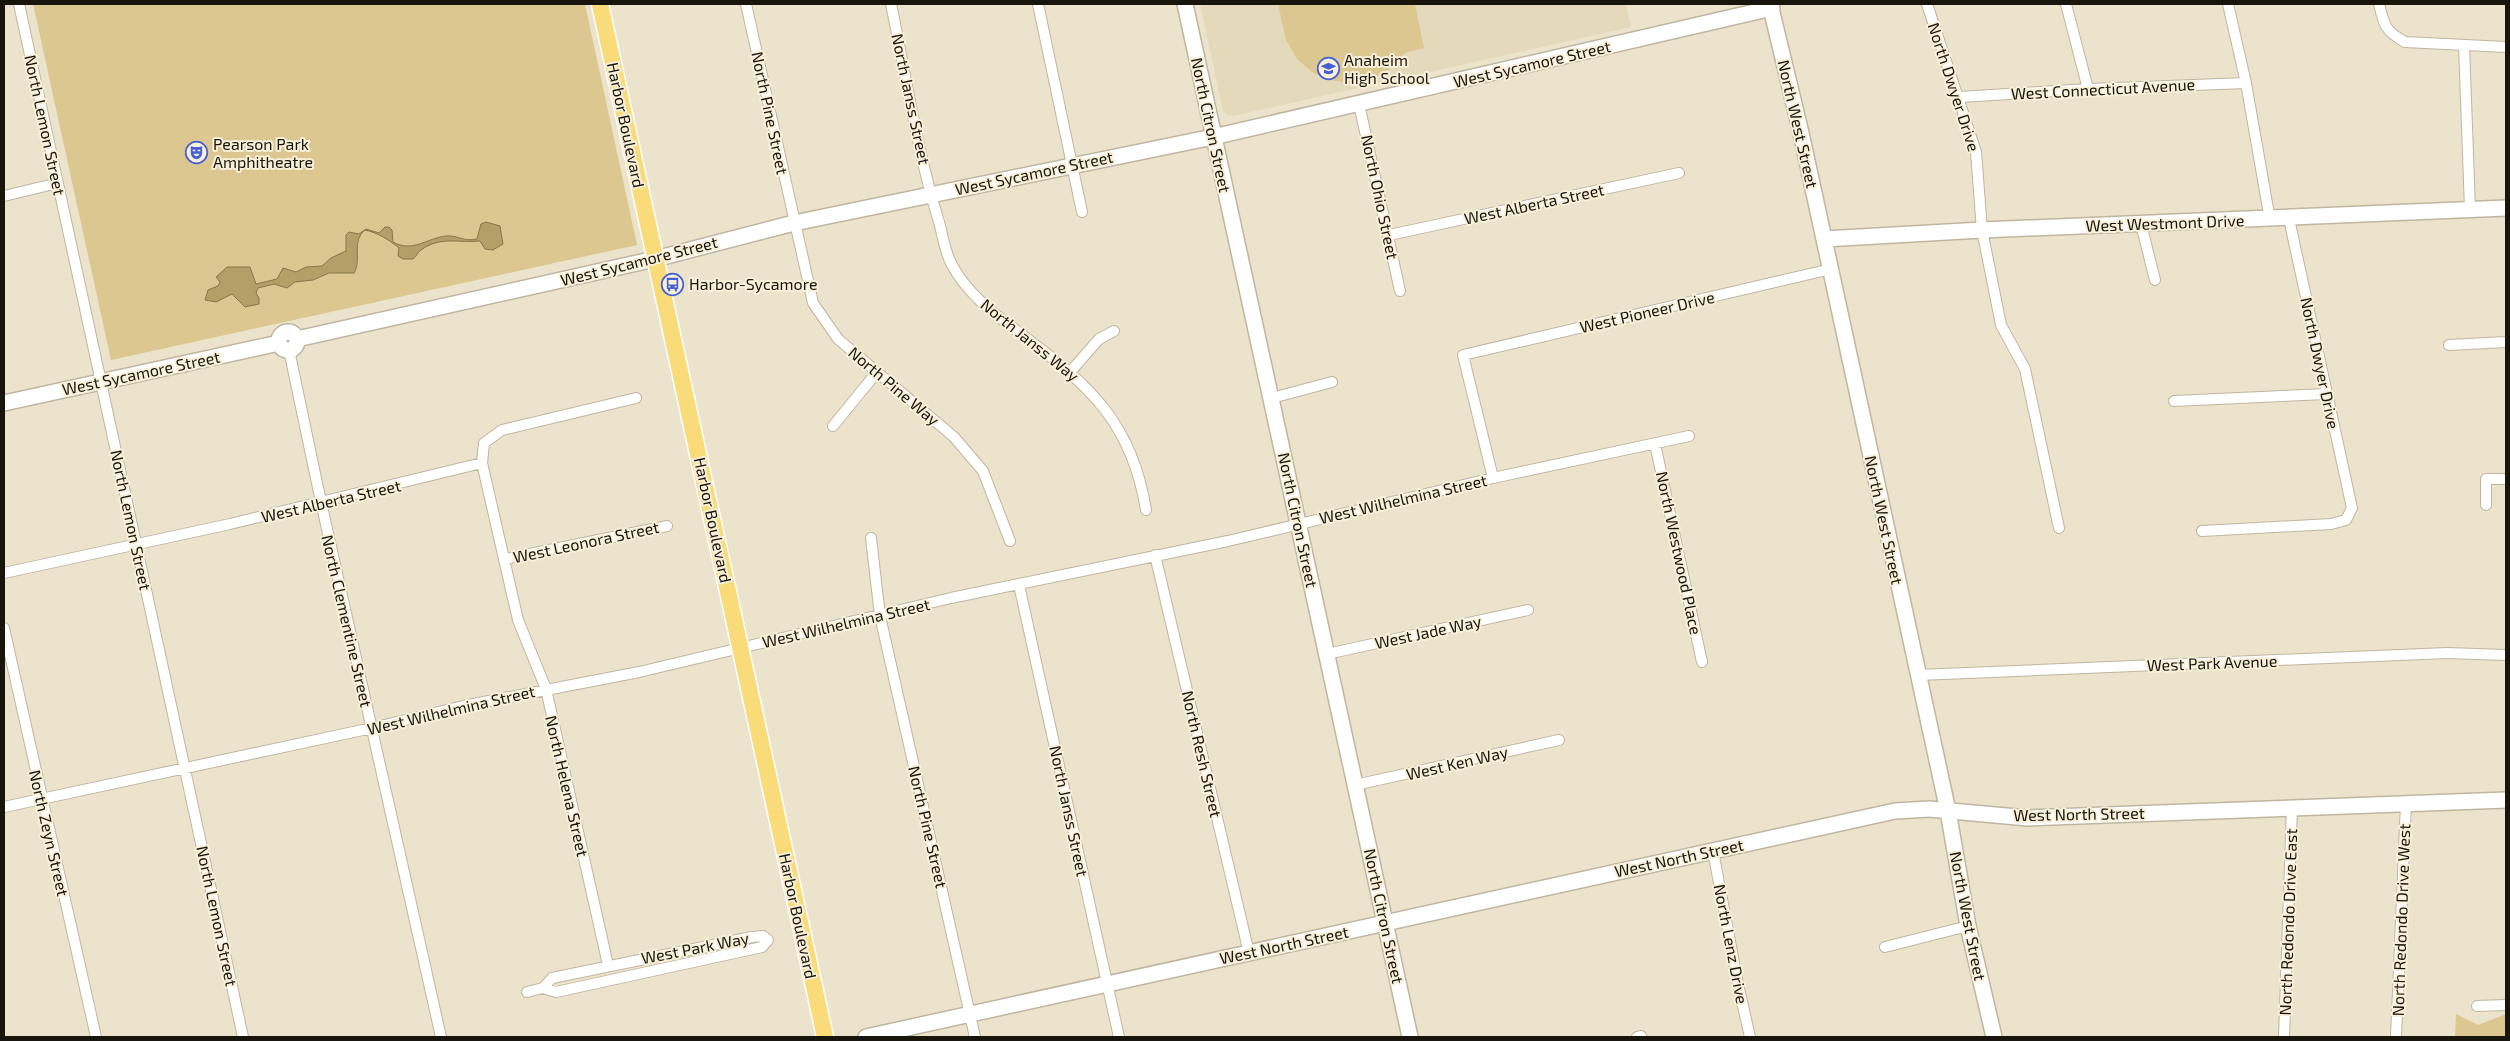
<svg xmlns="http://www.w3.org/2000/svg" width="2510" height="1041" font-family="'Exo 2',sans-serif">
  <rect width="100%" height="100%" fill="#ece3cc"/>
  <!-- built -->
  <path fill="#e4d9bb" d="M1200 4H1626L1631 27 1233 116 1227 115 1223 111Z"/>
  <!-- green -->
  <path fill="#ddc791" d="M33 4H585L637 245 111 360Z
    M1278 4H1415L1424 48 1405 53 1392 67 1374 78 1353 83 1330 80 1312 72 1297 59 1286 40Z
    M2456 1014 2478 1025 2506 1014V1037H2455Z"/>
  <!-- water -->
  <path fill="#b49f67" stroke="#85764c" d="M486 222 500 226 503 244 493 250 485 249 480 241C458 243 440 236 421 250 417 253 417 256 413 259H403L398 256 399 248C388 239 378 233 365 230 351 241 362 261 354 273H329L313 280 295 282 287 288 274 284 258 288 256 293 259 298V304L245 307 232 294 216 302 205 300 208 290 218 286 220 282 216 277 227 267H250L256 284 277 279 283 268 296 272 306 267 322 266 331 258 346 251V235L349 232 359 234 366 229 379 233 385 227H389L392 230 393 242C413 253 427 238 446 236 458 235 463 242 477 239L481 224Z"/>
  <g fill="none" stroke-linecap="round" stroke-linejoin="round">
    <defs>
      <path id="street" d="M19 4 243 1037
        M746 4 813 303 838 339 954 437 983 471 1010 541
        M891 4C906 76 917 151 939 222 943 236 945 253 952 265 968 295 996 315 1021 334 1089 385 1132 422 1146 510
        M1038 4 1082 212
        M1927 4 1976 152 1982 230 2001 325 2025 369 2059 528
        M2066 4 2088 89
        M2228 4 2246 83 2270 220
        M2379 4C2384 25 2385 31 2405 42L2506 47
        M2464 45 2470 209
        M1960 97 2088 89 2246 83
        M1359 104 1400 291
        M4 196 58 183
        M2141 224 2155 280
        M1389 235 1679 173
        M2449 345 2506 342
        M289 350 321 502 441 1037
        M1071 371 1099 339 1114 331
        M1272 398 1332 382
        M2174 401 2326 394
        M833 426 877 372
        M1655 444 1702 662
        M482 463 518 620 546 689 608 965
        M1493 478 1463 355 1831 269
        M2486 505V479H2506
        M2202 531 2331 524 2346 520 2352 508 2289 219
        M871 538 880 616 975 1037
        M1155 555 1249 953
        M505 559 667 526
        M4 573 230 524 482 463 484 443 502 430 636 398
        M1019 585 1119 1037
        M4 628 96 1037
        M1327 654 1528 610
        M1918 675 2447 653 2506 655
        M1355 785 1559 740
        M4 807 372 728 463 706 639 672 951 598 1228 541 1493 478 1689 436
        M1713 851 1738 984 1750 1037
        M1885 947 1968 926
        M527 992 543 988 552 978 752 937 763 936 768 940 762 947 556 992 543 988
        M2477 1006 2506 1005
        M1637 1037 1641 1036
        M2284 1037 2292 807
        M2396 1037 2406 803"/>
      <path id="secondary" d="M1185 4 1410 1037
        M1770 4 1801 133 1948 811 1968 926 1994 1037
        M1824 239 1982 230 2506 208
        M279 341a9 9 0 1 1 18 0a9 9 0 1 1-18 0Z
        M297 339 655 259 794 223 1213 137 1772 8
        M4 403 279 343
        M866 1037 1895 811 1929 809 2028 818 2506 800"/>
      <path id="primary" d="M600 4 825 1037"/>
    </defs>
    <!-- street casing -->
    <use href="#street" stroke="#bfb6a0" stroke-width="12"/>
    <!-- secondary casing -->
    <use href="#secondary" stroke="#bfb6a0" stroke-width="18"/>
    <!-- primary casing -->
    <use href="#primary" stroke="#fff" stroke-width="19"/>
    <!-- street -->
    <use href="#street" stroke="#fff" stroke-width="10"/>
    <!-- secondary -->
    <use href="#secondary" stroke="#fff" stroke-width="15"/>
    <!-- primary -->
    <use href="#primary" stroke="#f9db79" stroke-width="16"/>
  </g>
  <!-- icons -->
  <defs>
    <symbol id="school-ring" viewBox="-11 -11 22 22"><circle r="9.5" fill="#f9f0d9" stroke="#4560d4" stroke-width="1.5"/><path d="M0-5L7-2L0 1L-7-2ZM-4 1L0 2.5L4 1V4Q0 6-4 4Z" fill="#4560d4"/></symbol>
    <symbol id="theatre-ring" viewBox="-11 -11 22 22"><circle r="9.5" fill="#f9f0d9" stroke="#4560d4" stroke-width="1.5"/><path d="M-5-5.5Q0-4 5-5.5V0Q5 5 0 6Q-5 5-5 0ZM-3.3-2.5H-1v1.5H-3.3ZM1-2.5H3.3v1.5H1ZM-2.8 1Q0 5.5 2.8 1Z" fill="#4560d4"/></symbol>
    <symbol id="bus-ring" viewBox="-11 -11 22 22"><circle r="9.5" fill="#f9f0d9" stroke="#4560d4" stroke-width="1.5"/><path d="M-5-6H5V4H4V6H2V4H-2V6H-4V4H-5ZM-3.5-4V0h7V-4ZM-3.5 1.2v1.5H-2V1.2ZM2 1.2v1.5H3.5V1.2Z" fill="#4560d4"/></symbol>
  </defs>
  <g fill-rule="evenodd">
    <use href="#school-ring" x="1316" y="56" width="25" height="25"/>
    <use href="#theatre-ring" x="184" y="140" width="25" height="25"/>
    <use href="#bus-ring" x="660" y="272" width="25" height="25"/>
  </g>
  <g text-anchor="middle" stroke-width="4" stroke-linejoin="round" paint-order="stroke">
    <!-- poi labels -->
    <g font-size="16" fill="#18150d" stroke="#f9f0d9" text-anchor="start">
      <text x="1344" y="66">Anaheim<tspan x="1344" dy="18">High School</tspan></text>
      <text x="213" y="150">Pearson Park<tspan x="213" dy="18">Amphitheatre</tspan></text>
      <text x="689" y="290">Harbor-Sycamore</text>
    </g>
    <!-- street labels -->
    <g font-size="16" fill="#18150d" stroke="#f9f0d9">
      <text transform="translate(1532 64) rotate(-13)" y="6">West Sycamore Street</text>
      <text transform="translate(1954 87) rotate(72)" y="6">North Dwyer Drive</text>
      <text transform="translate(2103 89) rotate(-3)" y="6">West Connecticut Avenue</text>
      <text transform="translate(911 99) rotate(78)" y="6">North Janss Street</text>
      <text transform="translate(770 113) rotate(78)" y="6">North Pine Street</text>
      <text transform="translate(1798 124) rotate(77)" y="6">North West Street</text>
      <text transform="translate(45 125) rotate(78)" y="6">North Lemon Street</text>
      <text transform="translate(626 125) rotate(78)" y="6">Harbor Boulevard</text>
      <text transform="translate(1211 125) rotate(78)" y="6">North Citron Street</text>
      <text transform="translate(1034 173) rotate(-12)" y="6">West Sycamore Street</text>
      <text transform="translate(1380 197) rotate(78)" y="6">North Ohio Street</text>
      <text transform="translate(1534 204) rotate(-12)" y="6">West Alberta Street</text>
      <text transform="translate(2165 223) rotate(-2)" y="6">West Westmont Drive</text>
      <text transform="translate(639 261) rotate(-14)" y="6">West Sycamore Street</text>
      <text transform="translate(1647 312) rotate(-13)" y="6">West Pioneer Drive</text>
      <text transform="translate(1030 340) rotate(39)" y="6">North Janss Way</text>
      <text transform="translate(2320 363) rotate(78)" y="6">North Dwyer Drive</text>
      <text transform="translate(141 373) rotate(-12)" y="6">West Sycamore Street</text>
      <text transform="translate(894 386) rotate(40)" y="6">North Pine Way</text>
      <text transform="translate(1403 499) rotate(-13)" y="6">West Wilhelmina Street</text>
      <text transform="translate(331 501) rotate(-13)" y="6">West Alberta Street</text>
      <text transform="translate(131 520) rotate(78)" y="6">North Lemon Street</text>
      <text transform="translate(713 520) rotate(78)" y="6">Harbor Boulevard</text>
      <text transform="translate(1298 520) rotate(78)" y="6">North Citron Street</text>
      <text transform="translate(1884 520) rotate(78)" y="6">North West Street</text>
      <text transform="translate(586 542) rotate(-12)" y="6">West Leonora Street</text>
      <text transform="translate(1679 553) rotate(78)" y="6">North Westwood Place</text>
      <text transform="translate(347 621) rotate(77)" y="6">North Clementine Street</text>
      <text transform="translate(846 623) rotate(-13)" y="6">West Wilhelmina Street</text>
      <text transform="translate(1428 632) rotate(-12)" y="6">West Jade Way</text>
      <text transform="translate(2212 663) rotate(-2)" y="6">West Park Avenue</text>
      <text transform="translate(451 710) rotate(-13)" y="6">West Wilhelmina Street</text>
      <text transform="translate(1202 754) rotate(77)" y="6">North Resh Street</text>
      <text transform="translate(1457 763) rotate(-13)" y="6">West Ken Way</text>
      <text transform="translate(567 786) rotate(77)" y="6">North Helena Street</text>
      <text transform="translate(1069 811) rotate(78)" y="6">North Janss Street</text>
      <text transform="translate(2079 814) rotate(-1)" y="6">West North Street</text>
      <text transform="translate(928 827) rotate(77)" y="6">North Pine Street</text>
      <text transform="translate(49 833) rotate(77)" y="6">North Zeyn Street</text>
      <text transform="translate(1679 858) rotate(-12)" y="6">West North Street</text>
      <text transform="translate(217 916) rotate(78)" y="6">North Lemon Street</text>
      <text transform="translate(798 916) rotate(78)" y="6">Harbor Boulevard</text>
      <text transform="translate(1384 916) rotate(78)" y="6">North Citron Street</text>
      <text transform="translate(1968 916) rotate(79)" y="6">North West Street</text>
      <text transform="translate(2401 920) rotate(-88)" y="6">North Redondo Drive West</text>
      <text transform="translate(2288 922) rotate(-88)" y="6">North Redondo Drive East</text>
      <text transform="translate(1731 944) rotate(79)" y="6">North Lenz Drive</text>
      <text transform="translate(1284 945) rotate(-12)" y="6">West North Street</text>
      <text transform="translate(695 948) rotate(-11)" y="6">West Park Way</text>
    </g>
  </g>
  <!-- border -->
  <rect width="2510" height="1041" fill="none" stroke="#18150d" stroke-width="10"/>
</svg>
